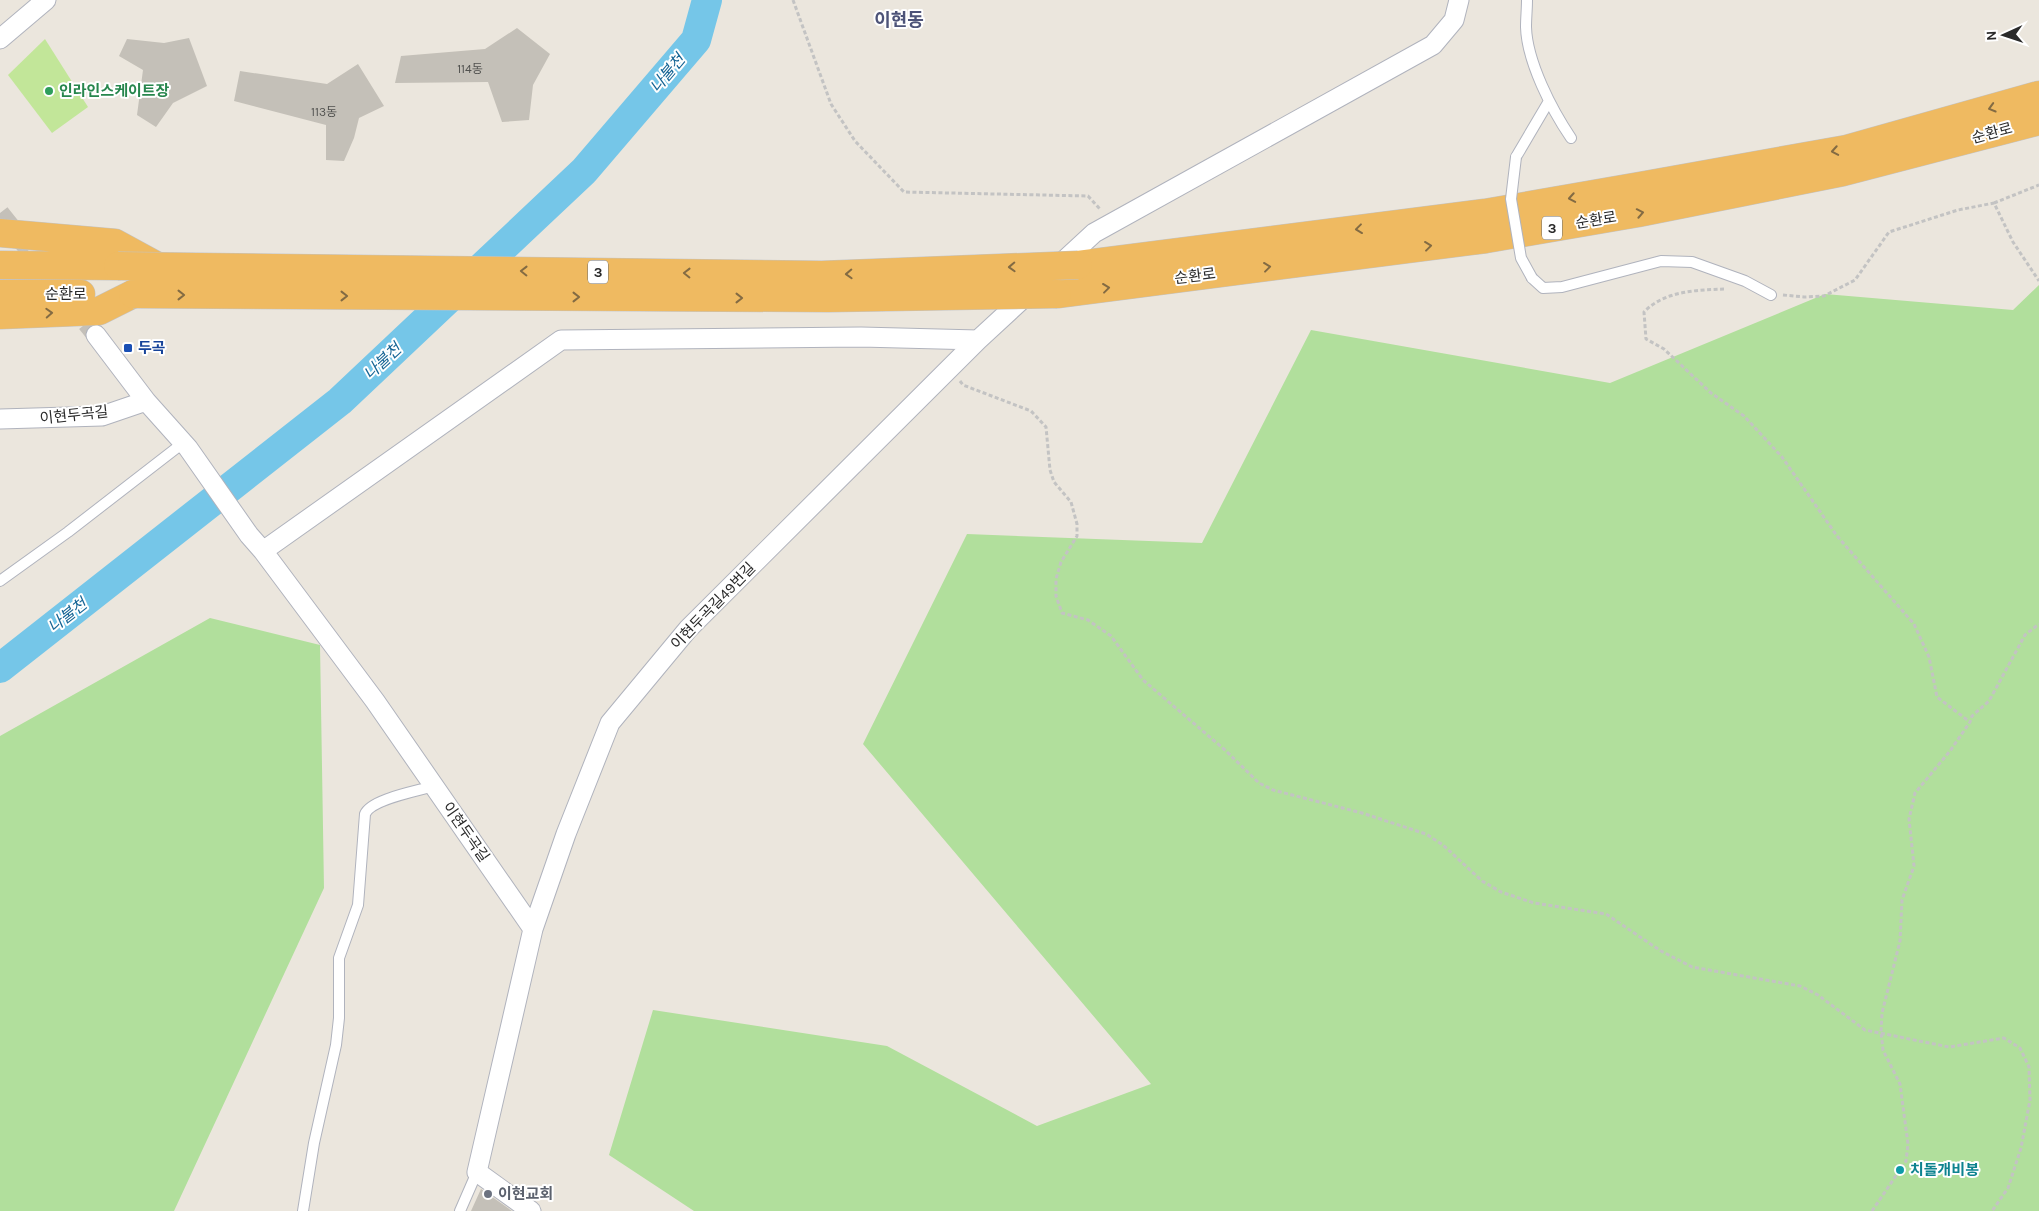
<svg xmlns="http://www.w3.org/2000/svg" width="2039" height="1211" font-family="Karla,'Noto Sans KR',sans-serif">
  <rect width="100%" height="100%" fill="#ebe6dd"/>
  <!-- green -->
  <path fill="#b1df9c" d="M2039 285V1211H694L609 1155 653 1010 887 1046 1037 1126 1151 1084 863 744 967 534 1202 543 1311 330 1610 383 1825 294 2013 310Z
    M210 618 320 645 324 888 174 1211H0V736Z"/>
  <!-- pitch -->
  <path fill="#c2e699" d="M45 39 88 107 52 133 8 75Z"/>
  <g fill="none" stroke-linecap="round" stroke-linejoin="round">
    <!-- river -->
    <path stroke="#75c6e8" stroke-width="30" d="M0 668 340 401 584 171 696 40 707 0"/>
  </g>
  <!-- building -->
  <path fill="#c4c0b8" d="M517 28 550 54 533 85 529 120 502 122 488 82 395 83 401 56 485 49Z
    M189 38 207 86 173 103 156 127 137 115 143 70 119 56 127 39 164 43Z
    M358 64 384 106 359 118 354 138 344 161 326 160V125L234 101 240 71 327 84Z
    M481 1189 512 1211H471Z"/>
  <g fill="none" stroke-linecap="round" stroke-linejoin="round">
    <!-- minor-tunnel -->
    <path stroke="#c4c0b9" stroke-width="19" stroke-dasharray="19 9" stroke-linecap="butt" d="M0 213 96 335"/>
    <defs>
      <path id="service" d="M1527 0C1527 9 1526 18 1526 27 1527 62 1552 110 1571 138
        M1516 157 1549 101
        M1532 278 1543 288 1562 287 1661 261 1692 262 1745 281 1771 295
        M0 581 68 532 183 443
        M303 1211 314 1143 336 1045 339 1018V958L358 905 365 814C371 799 418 791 434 786
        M460 1211 477 1172"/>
      <path id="minor" d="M0 39 46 0
        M96 335 146 401 188 448 249 535 263 551 375 701 533 929
        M0 419 102 416 146 401
        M263 551 561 340 861 337 978 340
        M531 1211 477 1172 533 929 566 834 610 723 688 629 978 340 1094 233 1433 45 1454 20 1459 0"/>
      <path id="trunk" d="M0 233 115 243 159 267
        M0 265 118 266
        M1078 265 1485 213 1640 186 1847 149 2039 95
        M0 294H81
        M1057 294 1486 239 1638 213 1843 172 2039 121
        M0 315 99 311 133 294"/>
    </defs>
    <!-- service casing -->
    <use href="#service" stroke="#b0b3bd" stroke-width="12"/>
    <!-- minor casing -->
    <use href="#minor" stroke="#b0b3bd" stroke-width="21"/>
    <!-- trunk casing -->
    <use href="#trunk" stroke="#c3c3c3" stroke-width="29"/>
    <!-- path -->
    <path stroke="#c3c3c3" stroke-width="3" stroke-dasharray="4 2.5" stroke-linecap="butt" d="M793 0 831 104 855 141 904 192 1088 196 1100 209
      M1994 203 2039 185
      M1724 289C1696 290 1664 291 1644 312L1646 339 1664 349 1711 393 1744 416 1782 457 1837 536 1914 624 1929 657 1937 697 1970 722
      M1783 295 1804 297 1824 296 1855 280 1889 232 1958 210 1994 203 2013 242 2039 281
      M960 381 963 385 1031 411 1046 427 1050 470 1054 482 1071 502 1077 524V536L1061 562 1056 579V596L1062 613 1088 620 1111 636 1143 680 1225 750 1259 783 1273 790 1362 813 1426 834 1443 845 1482 881 1501 892 1534 903 1606 914 1661 951 1692 967 1800 986 1818 995 1865 1030 1949 1047 2004 1038 2020 1048 2029 1067 2030 1100 2021 1148 2008 1188 1992 1211
      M1872 1211 1906 1161 1908 1144 1900 1084 1883 1050 1881 1032 1882 1013 1900 941 1902 900 1914 866 1909 819 1915 793 1950 751 1970 722 1972 716 1989 701 2025 635 2039 624"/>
    <!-- service -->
    <use href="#service" stroke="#fff" stroke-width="10"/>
    <!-- minor -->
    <use href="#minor" stroke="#fff" stroke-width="19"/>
    <!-- trunk -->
    <use href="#trunk" stroke="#efba61" stroke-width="28"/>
    <defs>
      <path id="service-bridge" d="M1516 157 1511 199 1521 258 1532 278"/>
      <path id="trunk-bridge" d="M118 266 822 275 1078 265
        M133 294 828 298 1057 294"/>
    </defs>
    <!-- service-bridge casing -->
    <use href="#service-bridge" stroke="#b0b3bd" stroke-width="12" stroke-linecap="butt"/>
    <!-- trunk-bridge casing -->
    <use href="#trunk-bridge" stroke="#c3c3c3" stroke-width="29" stroke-linecap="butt"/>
    <!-- service-bridge -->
    <use href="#service-bridge" stroke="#fff" stroke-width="10"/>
    <!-- trunk-bridge -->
    <use href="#trunk-bridge" stroke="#efba61" stroke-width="28"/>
  </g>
  <!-- one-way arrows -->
  <defs><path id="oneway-chevron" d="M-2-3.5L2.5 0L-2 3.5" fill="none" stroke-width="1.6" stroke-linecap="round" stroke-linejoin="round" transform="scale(1.25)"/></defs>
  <g stroke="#836b43">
    <use href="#oneway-chevron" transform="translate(1992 108) rotate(164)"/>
    <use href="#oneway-chevron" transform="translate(1835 151) rotate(170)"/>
    <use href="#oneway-chevron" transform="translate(1572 198) rotate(170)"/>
    <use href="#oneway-chevron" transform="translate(1640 213) rotate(-11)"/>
    <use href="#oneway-chevron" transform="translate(1359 229) rotate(173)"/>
    <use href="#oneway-chevron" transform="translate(1428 246) rotate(-7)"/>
    <use href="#oneway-chevron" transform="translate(1012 267) rotate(178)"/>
    <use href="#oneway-chevron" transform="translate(1267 267) rotate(-7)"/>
    <use href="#oneway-chevron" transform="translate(524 271) rotate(-179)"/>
    <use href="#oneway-chevron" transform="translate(687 273) rotate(-179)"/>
    <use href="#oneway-chevron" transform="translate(849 274) rotate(178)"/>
    <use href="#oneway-chevron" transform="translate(1106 288) rotate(-7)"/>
    <use href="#oneway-chevron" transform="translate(181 295)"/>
    <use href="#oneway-chevron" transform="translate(344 296)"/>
    <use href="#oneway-chevron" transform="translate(576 297)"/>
    <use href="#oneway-chevron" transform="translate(739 298)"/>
    <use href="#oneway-chevron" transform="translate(49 313) rotate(-3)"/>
  </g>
  <!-- markers -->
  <circle fill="#2e9e5b" stroke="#fff" stroke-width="2" cx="49" cy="91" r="5"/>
  <rect fill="#1a4fb4" stroke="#fff" stroke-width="2" x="123" y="343" width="10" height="10" rx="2.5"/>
  <circle fill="#0f9aa8" stroke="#fff" stroke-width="2" cx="1900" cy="1170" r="5"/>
  <circle fill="#6b7280" stroke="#fff" stroke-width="2" cx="488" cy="1194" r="5"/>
  <g text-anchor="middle" stroke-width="4" stroke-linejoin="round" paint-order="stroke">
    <!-- number labels -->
    <g font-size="12" fill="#50504e">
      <text x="470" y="73">114동</text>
      <text x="324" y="116">113동</text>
    </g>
    <!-- shield labels -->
    <g fill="#fff" stroke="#6a6a6a" stroke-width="1">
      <rect x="1542" y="216.5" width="20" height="23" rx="4"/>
      <rect x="588" y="260.5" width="20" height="23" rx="4"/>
    </g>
    <g font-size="14" font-weight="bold" fill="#2a2a2a">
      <text x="1552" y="233">3</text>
      <text x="598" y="277">3</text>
    </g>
    <!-- leisure labels -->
    <g font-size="15" font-weight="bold" fill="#27864d" stroke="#fff" text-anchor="start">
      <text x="59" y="96">인라인스케이트장</text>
    </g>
    <!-- street labels -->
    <g font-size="15" fill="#2a2a2a" stroke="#fff">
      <text transform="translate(1992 133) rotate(-15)" y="5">순환로</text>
      <text transform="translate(1596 220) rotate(-9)" y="5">순환로</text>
      <text transform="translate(1195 276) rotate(-7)" y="5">순환로</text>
      <text x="66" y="299">순환로</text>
      <text transform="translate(74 415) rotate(-6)" y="5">이현두곡길</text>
      <text transform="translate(713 606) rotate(-46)" y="5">이현두곡길49번길</text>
      <text transform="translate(466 832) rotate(55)" y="5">이현두곡길</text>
    </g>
    <!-- transit labels -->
    <g font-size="15" font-weight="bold" fill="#164399" stroke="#fff" text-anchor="start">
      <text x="138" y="353">두곡</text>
    </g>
    <!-- culture labels -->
    <g font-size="15" font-weight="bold" fill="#0d838f" stroke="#fff" text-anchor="start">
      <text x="1910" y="1175">치돌개비봉</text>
    </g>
    <!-- worship labels -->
    <g font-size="15" font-weight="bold" fill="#5b616d" stroke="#fff" text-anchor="start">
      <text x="498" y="1199">이현교회</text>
    </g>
    <!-- water labels -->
    <g font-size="16" font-style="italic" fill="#156494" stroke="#fff">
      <text transform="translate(667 73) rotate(-50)" y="6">나불천</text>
      <text transform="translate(382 361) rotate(-43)" y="6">나불천</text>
      <text transform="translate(67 615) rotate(-38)" y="6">나불천</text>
    </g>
    <!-- quarter labels -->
    <g font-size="18" font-weight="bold" fill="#4d5378" stroke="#fff">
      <text x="899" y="26">이현동</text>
    </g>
  </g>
  <!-- north arrow -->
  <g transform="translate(2004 35) rotate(267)" stroke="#ffffff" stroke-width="4" paint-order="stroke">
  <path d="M0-4L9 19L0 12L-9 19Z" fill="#2a2a2a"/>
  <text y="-8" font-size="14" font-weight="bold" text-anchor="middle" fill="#2a2a2a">N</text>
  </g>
</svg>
